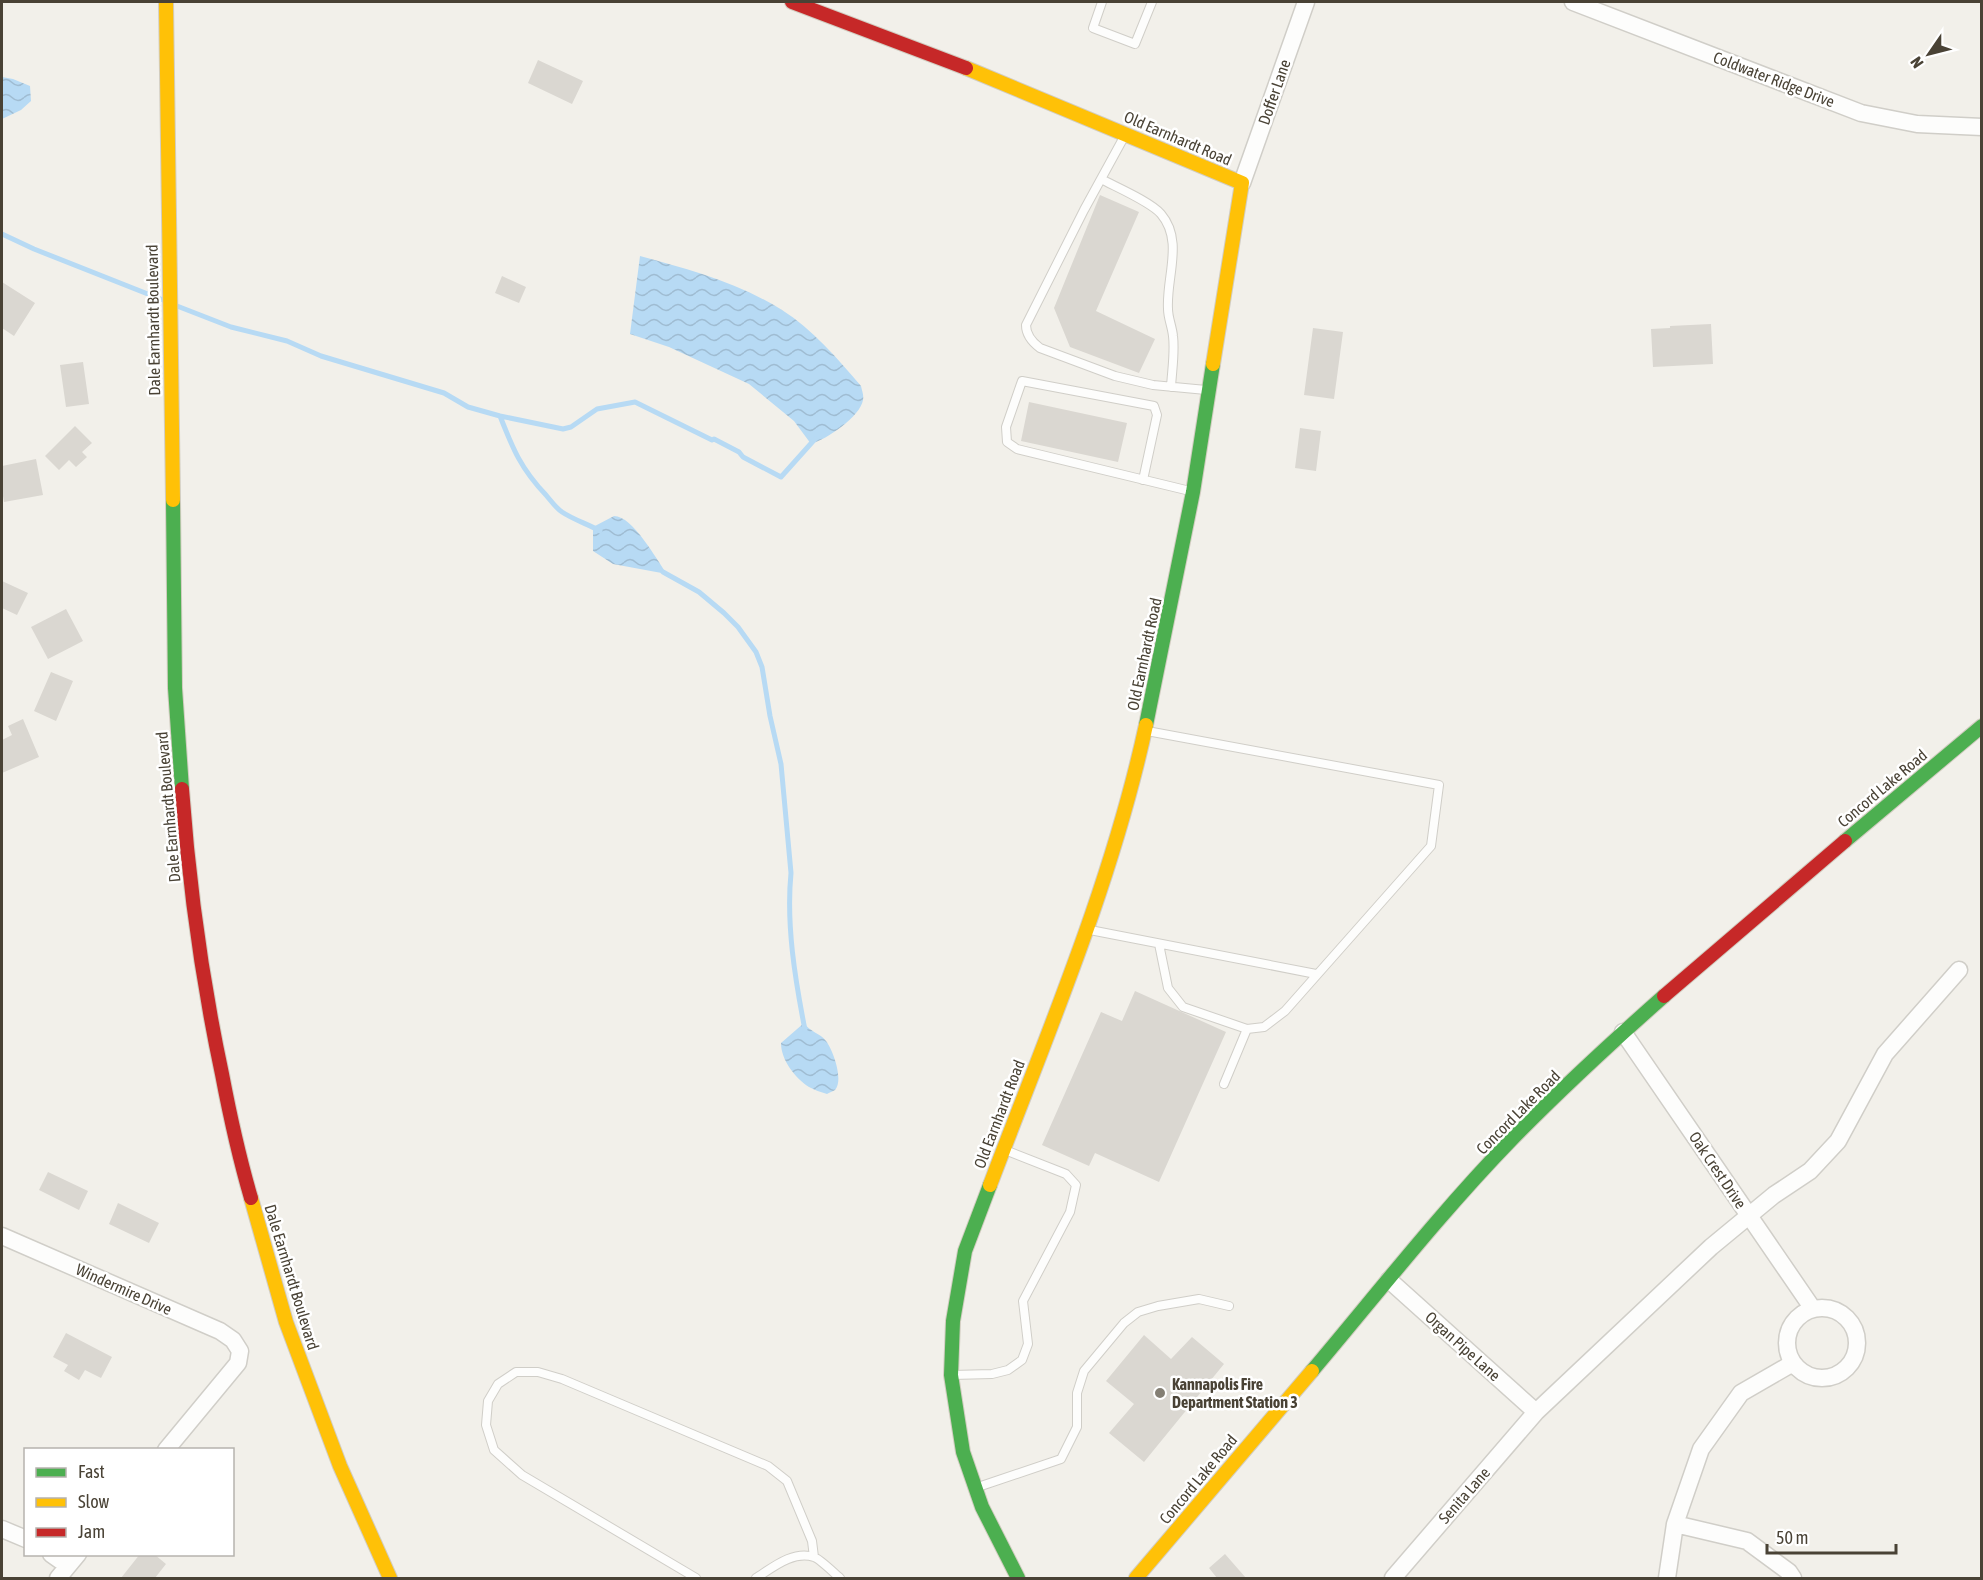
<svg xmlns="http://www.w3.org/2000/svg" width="1983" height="1580" font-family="'Asap Condensed',sans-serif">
  <defs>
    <pattern id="water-waves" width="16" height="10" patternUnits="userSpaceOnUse" patternTransform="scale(1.5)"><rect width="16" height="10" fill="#b7daf4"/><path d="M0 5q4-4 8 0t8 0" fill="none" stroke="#9fbcd2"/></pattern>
  </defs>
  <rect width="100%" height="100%" fill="#f2f0ea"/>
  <!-- water -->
  <path fill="url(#water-waves)" d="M2 77 13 79 30 86 31 101 21 110 2 119Z
    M640 256C688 269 739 283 782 310 812 329 838 359 861 386 862 391 864 395 863 400 860 417 827 439 811 444L794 421 749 384 669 347 630 334Z
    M614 516C633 516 656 559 667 574L613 564 593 551V527Z
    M804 1023C810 1032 820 1033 826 1041 833 1050 844 1080 835 1090 833 1091 829 1093 827 1094 821 1092 814 1090 809 1087 795 1078 781 1060 781 1043Z"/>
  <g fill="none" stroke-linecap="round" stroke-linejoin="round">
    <!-- stream -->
    <path stroke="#b7daf4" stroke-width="5" d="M2 234 34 249 163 300
      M177 306 231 327 287 341 321 356 444 393 468 407 500 416 563 429 571 427 597 409 635 402 712 440 714 439 739 452 743 457 781 477 815 439
      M500 416C513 449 521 469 546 495 551 501 556 508 562 512 574 520 588 524 600 531
      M663 572 699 592 724 613 738 627 756 652 762 667 770 716 781 764 791 873C786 924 795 979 805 1030"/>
  </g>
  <!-- building -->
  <path fill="#dad7d1" d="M538 60 583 81 572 104 528 83Z
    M1100 195 1139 212 1096 311 1155 339 1139 373 1070 347 1054 308Z
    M502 276 526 287 519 303 495 293Z
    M2 282 35 303 14 336 2 328Z
    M1711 324 1713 364 1653 367 1651 329 1670 328V326Z
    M1313 328 1343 332 1334 399 1304 395Z
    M83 362 89 404 66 407 60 365Z
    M1029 402 1127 423 1118 462 1021 441Z
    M75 426 92 443 82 452 87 457 76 467 69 460 59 470 45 456Z
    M1300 428 1321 431 1316 471 1295 468Z
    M36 459 43 495 4 502 2 490V466Z
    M2 581 28 593 17 615 2 608Z
    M66 609 83 641 48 659 31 627Z
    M51 672 73 681 56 721 34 711Z
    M23 719 39 757 2 773V740L12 735 8 726Z
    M1135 991 1226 1032 1159 1182 1095 1153 1089 1166 1042 1145 1101 1012 1122 1021Z
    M48 1172 88 1191 79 1210 39 1190Z
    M118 1203 159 1223 149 1243 109 1224Z
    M66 1333 112 1357 101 1378 85 1370 79 1380 64 1371 68 1365 53 1357Z
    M1144 1335 1171 1359 1192 1337 1224 1364 1144 1462 1109 1433 1134 1404 1106 1381Z
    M140 1554H154L166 1564 155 1578H121Z
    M1225 1554 1246 1578H1217L1209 1568Z"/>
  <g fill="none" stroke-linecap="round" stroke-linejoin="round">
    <defs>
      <path id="lane" d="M1102 2 1093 28 1135 44 1152 2
        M1124 137 1084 210 1026 325C1026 335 1032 342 1040 348L1115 376 1153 385 1206 390
        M1101 179C1116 187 1151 202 1161 214 1184 241 1166 277 1168 309 1168 318 1172 326 1173 336 1175 352 1172 370 1171 387
        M1143 480 1157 415 1154 406 1022 381 1006 427 1007 442 1017 449 1190 491
        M1147 731 1439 785 1431 846 1285 1011 1264 1027 1247 1029 1183 1007 1168 988 1159 944
        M1090 930 1316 974
        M1224 1084 1247 1029
        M952 1375 992 1374 1008 1370 1022 1360 1028 1344 1023 1301 1070 1212 1076 1185 1066 1174 1005 1150
        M978 1487 1061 1459 1077 1427V1393L1084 1371 1124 1323 1138 1312 1158 1306 1199 1299 1229 1306
        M696 1578 522 1475 494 1450 486 1425 488 1401 498 1384 516 1372H538L562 1379 768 1466 787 1481 812 1541 814 1557
        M756 1578C772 1568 793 1550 814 1557 820 1559 834 1573 840 1578"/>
      <path id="street" d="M1573 2 1861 113 1917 124 1982 127
        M1242 183 1306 2
        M1623 1032 1813 1309
        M2 1236 220 1331 233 1340 240 1351 238 1363 166 1450
        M1389 1280 1536 1412
        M1787 1343a35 35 0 1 1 70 0a35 35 0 1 1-70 0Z
        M1675 1524 1747 1541 1789 1572 1793 1578
        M2 1529 26 1539
        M51 1554 68 1566
        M58 1578 78 1554
        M1393 1578 1536 1412 1711 1247 1774 1195 1810 1171 1838 1141 1885 1054 1959 970
        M1667 1578 1675 1524 1701 1449 1741 1393 1793 1363"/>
      <path id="fast" d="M173 500 175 688 182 789
        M1146 725 1193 492 1213 364
        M1845 841 1982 726
        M990 1185 965 1251 953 1321 951 1375 963 1452 982 1507 1018 1578
        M1312 1371C1377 1294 1441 1212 1511 1140 1560 1090 1612 1042 1664 996"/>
      <path id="slow" d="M166 2 173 500
        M966 68 1242 183 1213 364
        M990 1185C1047 1034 1112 883 1146 725
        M251 1198 286 1322 340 1466 390 1578
        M1136 1578 1312 1371"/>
      <path id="jam" d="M792 2 966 68
        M182 789C189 885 202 980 222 1074 230 1116 239 1157 251 1198
        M1664 996 1845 841"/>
    </defs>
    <!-- lane casing -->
    <use href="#lane" stroke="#d0cec8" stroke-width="10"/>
    <!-- street casing -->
    <use href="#street" stroke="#d0cec8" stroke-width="19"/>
    <!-- fast casing -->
    <use href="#fast" stroke="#d2cdc1" stroke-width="16"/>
    <!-- slow casing -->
    <use href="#slow" stroke="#d2cdc1" stroke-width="16"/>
    <!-- jam casing -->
    <use href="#jam" stroke="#d2cdc1" stroke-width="16"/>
    <!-- lane -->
    <use href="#lane" stroke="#fdfdfc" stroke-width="8"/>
    <!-- street -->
    <use href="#street" stroke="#fdfdfc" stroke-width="16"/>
    <!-- fast -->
    <use href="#fast" stroke="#4caf50" stroke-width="14"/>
    <!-- slow -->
    <use href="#slow" stroke="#ffc107" stroke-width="14"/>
    <!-- jam -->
    <use href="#jam" stroke="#c62828" stroke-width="14"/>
  </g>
  <!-- markers -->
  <circle fill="#847f74" stroke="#fff" stroke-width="2" cx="1160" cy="1393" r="6"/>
  <g text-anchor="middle" stroke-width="5" stroke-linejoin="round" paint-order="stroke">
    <!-- street labels -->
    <g font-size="16" fill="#494235" stroke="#fff">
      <text transform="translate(1774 79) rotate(21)" y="6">Coldwater Ridge Drive</text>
      <text transform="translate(1274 92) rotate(-71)" y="6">Doffer Lane</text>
      <text transform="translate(1178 138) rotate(23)" y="6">Old Earnhardt Road</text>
      <text transform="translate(153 320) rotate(-91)" y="6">Dale Earnhardt Boulevard</text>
      <text transform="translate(1144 654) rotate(-78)" y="6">Old Earnhardt Road</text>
      <text transform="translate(1882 788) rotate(-40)" y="6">Concord Lake Road</text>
      <text transform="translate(168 807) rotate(-95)" y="6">Dale Earnhardt Boulevard</text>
      <text transform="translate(1518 1112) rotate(-45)" y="6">Concord Lake Road</text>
      <text transform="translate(999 1114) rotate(-69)" y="6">Old Earnhardt Road</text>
      <text transform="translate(1718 1170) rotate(56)" y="6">Oak Crest Drive</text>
      <text transform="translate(292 1277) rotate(73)" y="6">Dale Earnhardt Boulevard</text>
      <text transform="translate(124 1289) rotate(24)" y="6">Windermire Drive</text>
      <text transform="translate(1463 1346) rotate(42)" y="6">Organ Pipe Lane</text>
      <text transform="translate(1198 1479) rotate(-50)" y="6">Concord Lake Road</text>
      <text transform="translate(1464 1495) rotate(-49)" y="6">Senita Lane</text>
    </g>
    <!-- poi labels -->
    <g font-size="16" font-weight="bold" fill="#494235" stroke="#fff" text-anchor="start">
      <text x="1172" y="1390">Kannapolis Fire<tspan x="1172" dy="18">Department Station 3</tspan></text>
    </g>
  </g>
  <!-- border -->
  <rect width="1983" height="1580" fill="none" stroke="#494235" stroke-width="6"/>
  <!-- legend -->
  <rect x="24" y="1448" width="210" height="108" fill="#ffffff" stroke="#b6b3ae" stroke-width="1.5"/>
  <rect x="36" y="1468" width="30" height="9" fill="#4caf50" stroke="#b6b3ae" stroke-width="1.5"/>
  <text x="78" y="1478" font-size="18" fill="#494235">Fast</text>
  <rect x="36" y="1498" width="30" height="9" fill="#ffc107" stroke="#b6b3ae" stroke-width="1.5"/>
  <text x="78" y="1508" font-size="18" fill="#494235">Slow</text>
  <rect x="36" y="1528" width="30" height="9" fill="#c62828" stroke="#b6b3ae" stroke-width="1.5"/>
  <text x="78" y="1538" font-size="18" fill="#494235">Jam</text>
  <!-- north arrow -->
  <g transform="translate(1929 54) rotate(235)" stroke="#ffffff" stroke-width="4.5" paint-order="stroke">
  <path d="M0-4.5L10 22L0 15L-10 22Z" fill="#494235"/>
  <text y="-9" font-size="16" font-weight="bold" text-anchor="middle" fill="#494235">N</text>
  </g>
  <!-- scale -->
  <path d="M1767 1544v9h129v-9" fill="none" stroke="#494235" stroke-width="3"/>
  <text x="1776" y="1544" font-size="18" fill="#494235" stroke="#ffffff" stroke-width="4.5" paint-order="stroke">50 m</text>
</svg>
